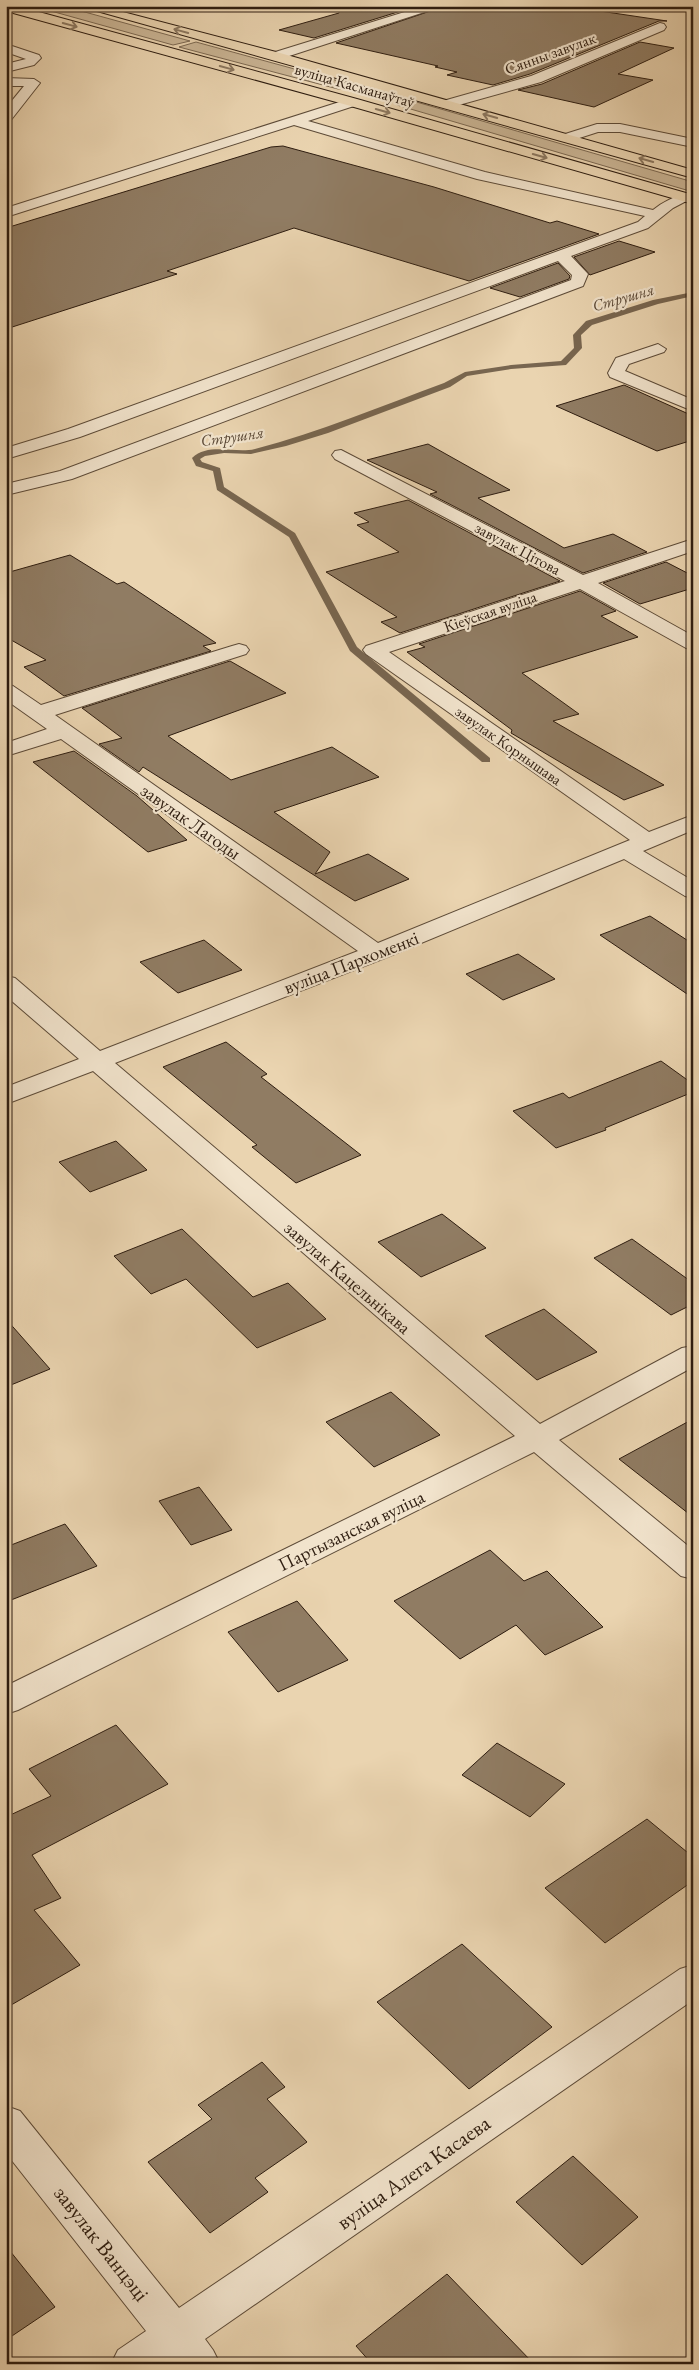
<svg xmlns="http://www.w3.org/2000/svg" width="699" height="2370" font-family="'EB Garamond',serif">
  <rect width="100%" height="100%" fill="#ead4b0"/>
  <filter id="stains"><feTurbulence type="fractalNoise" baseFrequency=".004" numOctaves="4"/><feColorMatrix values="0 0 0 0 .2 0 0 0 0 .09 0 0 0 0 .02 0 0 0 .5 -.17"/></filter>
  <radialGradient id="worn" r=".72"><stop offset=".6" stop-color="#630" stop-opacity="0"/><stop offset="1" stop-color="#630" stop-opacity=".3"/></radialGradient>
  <!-- green -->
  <path fill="#cab595" stroke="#7c6952" d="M33 6H63L190 41 173 45Z
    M196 42 353 85 354 87 338 89 179 47Z
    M398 101H413L693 182V192L397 105 396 103Z"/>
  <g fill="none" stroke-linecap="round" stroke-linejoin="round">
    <!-- stream -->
    <path fill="#786650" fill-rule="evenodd" d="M693 292V296L658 304 592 325 581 335 582 348 566 365 511 369 467 376 450 387 328 433 286 446 251 454 224 453 205 456 200 459 202 462 220 468 224 487 295 533 357 647 490 758V762H482L350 651 289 537 217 490 213 471 196 466 192 458C209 442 235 454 255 449 320 432 381 406 444 383L465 372 511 365 561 361 574 348 573 335 586 321 653 300Z"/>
  </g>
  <!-- building -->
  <path fill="#907c63" stroke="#2e1d10" d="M340 6H417L314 38 279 30 339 13Z
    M445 6H566L667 21H659L530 74 493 85 447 75 457 72 435 67 438 66 336 43Z
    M640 42 674 48 618 74 653 80 594 107 518 90 542 84Z
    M283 146 434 187 550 223 557 221 599 234 469 281 294 228 167 271 177 274 6 329V228L271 147Z
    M619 241 655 252 590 275 574 257Z
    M558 263 570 276 569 279 520 297 490 288Z
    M624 385 693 416V440L657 451 556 406Z
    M428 444 510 490 478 498 564 548 613 534 647 552 583 573 430 494 437 492 367 460Z
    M408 500 560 581 400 633 381 622 397 617 326 572 399 552 357 525 369 522 354 513Z
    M70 555 117 584 124 582 216 643 203 646 211 651 64 696 24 667 46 660 6 637V573Z
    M666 562 693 576V588L640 604 603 583Z
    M580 591 616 611 601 616 638 637 522 673 579 714 553 721 664 785 624 800 511 733 512 730 407 652 425 647 419 644Z
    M230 661 286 693 168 736 231 780 332 747 379 777 274 812 330 852 315 874 368 854 409 879 355 901 143 767 139 772 99 744 122 738 82 708Z
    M74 751 137 796 187 840 148 852 33 762Z
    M650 916 693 944V998L600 935Z
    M204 940 242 970 178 993 140 962Z
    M518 954 555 979 503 1000 466 974Z
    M226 1042 267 1074 261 1077 361 1155 296 1183 252 1147 257 1145 163 1067Z
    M661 1061 693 1084V1092L605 1128 606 1130 556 1148 513 1111 563 1093 569 1098Z
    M116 1141 147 1170 90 1192 59 1162Z
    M442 1214 486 1248 421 1277 378 1242Z
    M182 1229 253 1297 288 1283 326 1319 257 1348 186 1279 151 1294 114 1256Z
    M632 1239 693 1283V1304L671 1315 594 1258Z
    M544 1309 597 1352 537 1380 485 1336Z
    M6 1319 50 1369 6 1387Z
    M391 1392 440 1435 374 1467 326 1422Z
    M693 1419V1517L619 1459Z
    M199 1487 232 1530 191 1545 159 1501Z
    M65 1524 97 1566 6 1602V1547Z
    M490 1550 524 1581 547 1571 603 1627 545 1655 516 1625 460 1659 394 1601Z
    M297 1601 348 1660 278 1692 228 1632Z
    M116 1725 168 1784 32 1855 61 1898 34 1910 80 1965 6 2008V1817L51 1796 29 1769Z
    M497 1743 565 1784 530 1817 462 1775Z
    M647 1819 693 1857V1881L605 1943 545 1888Z
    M462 1944 552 2027 469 2089 377 2002Z
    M262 2062 285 2087 267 2099 307 2142 255 2178 268 2192 210 2233 148 2162 212 2119 198 2105Z
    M573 2156 638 2217 582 2265 516 2202Z
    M6 2246 55 2307 6 2340Z
    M447 2274 534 2364H372L356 2346Z"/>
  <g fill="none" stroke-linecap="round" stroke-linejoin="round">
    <defs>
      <path id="minor" d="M424 6H443L280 59 276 60 270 56 272 53Z
        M660 23 664 24 666 27 664 30 541 82 448 108 441 104 443 101 531 76Z
        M6 44 39 55 41 58 34 65 6 72V64L26 59 6 52Z
        M6 78 34 79 40 83 11 120 6 121V108L24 86H6Z
        M352 98 359 102 357 105 308 121 485 172 653 210C663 202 673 197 685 194L692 198 673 208 648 228 571 256 588 274 583 286 72 479 6 495V484L60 471 571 280 572 275 558 261 80 437 6 459V448L68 429 638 222 645 216 477 179 294 125 6 217V208Z
        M597 124H620L693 139V147L620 132H598L567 142 560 138 562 135Z
        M658 344 666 349 664 352 629 364 625 371 693 400V411L610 377 608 373 616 358Z
        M341 450 583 575 693 539V551L598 583 693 636V650L686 648 580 589 389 652 649 832 693 815V830L643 851 693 881V898L685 896 624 859 385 958 115 1063 540 1424 682 1348 693 1346V1367L559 1440 693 1550V1579L681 1576 534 1452 18 1710 6 1714V1686L515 1436 93 1071 6 1104V1087L79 1059 6 996V976L15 978 100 1051 358 951 61 739 6 756V743L47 729 6 700V684L13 686 41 705 232 646 239 644 246 646 249 650 246 654 55 715 378 943 630 840 366 654 363 650 366 646 565 581 335 459 332 455 335 451Z
        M693 1965V2000L205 2339 213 2350 220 2364H111L118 2350 146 2331 6 2153V2106L20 2111 179 2308 680 1969Z"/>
      <path id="major" d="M6 6H17L357 99 693 195V204L347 105 6 11Z
        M79 6H100L280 53 693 170V178Z"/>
    </defs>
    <!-- minor casing -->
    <use href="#minor" stroke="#5d4b38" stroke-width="2"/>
    <!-- major casing -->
    <use href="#major" stroke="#2e1d10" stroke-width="2"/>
    <!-- minor -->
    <use href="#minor" fill="#f1e3cc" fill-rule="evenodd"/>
    <!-- major -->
    <use href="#major" fill="#ead4b0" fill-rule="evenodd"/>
  </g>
  <!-- one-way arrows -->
  <defs><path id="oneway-shaft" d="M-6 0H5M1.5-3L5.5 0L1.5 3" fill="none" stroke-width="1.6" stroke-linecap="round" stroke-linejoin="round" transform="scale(1.25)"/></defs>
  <g stroke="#8c7860">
    <use href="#oneway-shaft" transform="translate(70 25) rotate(15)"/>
    <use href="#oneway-shaft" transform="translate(181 31) rotate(-165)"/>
    <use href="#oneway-shaft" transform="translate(227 68) rotate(15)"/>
    <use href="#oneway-shaft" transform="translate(383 111) rotate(16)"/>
    <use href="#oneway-shaft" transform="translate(490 116) rotate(-164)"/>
    <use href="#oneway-shaft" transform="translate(540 156) rotate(16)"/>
    <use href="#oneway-shaft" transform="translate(646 160) rotate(-164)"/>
  </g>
  <g text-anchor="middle" stroke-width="4.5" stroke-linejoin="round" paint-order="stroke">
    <!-- far-street labels -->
    <g font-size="16" fill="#2e1d10" stroke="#f1e3cc">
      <text transform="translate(550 53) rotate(-20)" y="6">Сянны завулак</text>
      <text transform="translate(355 85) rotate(16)" y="6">вуліца Касманаўтаў</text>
      <text transform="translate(518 548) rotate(28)" y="6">завулак Цітова</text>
      <text transform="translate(490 611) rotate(-19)" y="6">Кіеўская вуліца</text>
      <text transform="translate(509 745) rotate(35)" y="6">завулак Корнышава</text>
    </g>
    <!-- far-water labels -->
    <g font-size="16" font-style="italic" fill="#594735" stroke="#f1e3cc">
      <text transform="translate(623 297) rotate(-16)" y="6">Струшня</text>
      <text transform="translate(232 436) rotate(-8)" y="6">Струшня</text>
    </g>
    <!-- street labels -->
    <g font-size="19" fill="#2e1d10" stroke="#f1e3cc">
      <text transform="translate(191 821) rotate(35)" y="7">завулак Лагоды</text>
      <text transform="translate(351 962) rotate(-21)" y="7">вуліца Пархоменкі</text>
      <text transform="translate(348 1277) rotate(41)" y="7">завулак Кацельнікава</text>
      <text transform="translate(351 1530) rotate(-26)" y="7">Партызанская вуліца</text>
    </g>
    <!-- near-street labels -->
    <g font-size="22" fill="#2e1d10" stroke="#f1e3cc">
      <text transform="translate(413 2172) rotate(-35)" y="8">вуліца Алега Касаева</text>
      <text transform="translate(102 2243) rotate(52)" y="8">завулак Ванцэці</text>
    </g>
  </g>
  <!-- margin -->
  <rect width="699" height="2370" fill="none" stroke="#ead4b0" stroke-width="25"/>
  <rect x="8" y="8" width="684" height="2355" fill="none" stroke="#2e1d10" stroke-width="2.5"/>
  <rect x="12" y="12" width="674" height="2345" fill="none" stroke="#2e1d10"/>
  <rect width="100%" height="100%" filter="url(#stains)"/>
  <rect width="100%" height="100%" fill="url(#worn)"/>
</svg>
